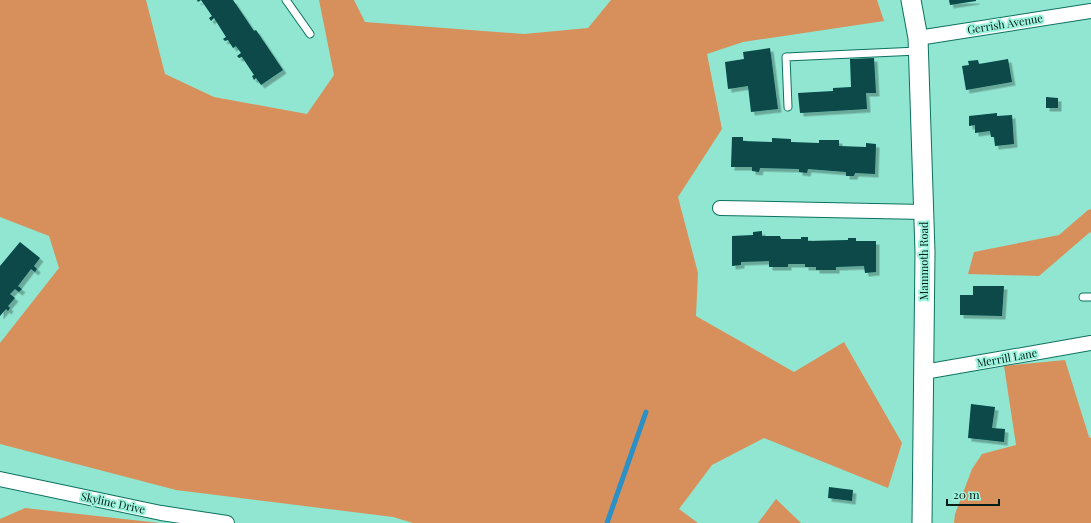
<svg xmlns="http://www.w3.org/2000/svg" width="1091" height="523" font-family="'Playfair Display',serif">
  <defs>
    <filter id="shadow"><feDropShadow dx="3.5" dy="3.5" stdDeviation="0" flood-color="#0004"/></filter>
  </defs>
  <rect width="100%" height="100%" fill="#91e6d1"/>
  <!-- green -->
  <path fill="#d7905b" d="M0 0H146L165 74 214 97 307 114 334 75 319 0H354L365 22 524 34 588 28 611 0H877L884 21 743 42 707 54 722 129 678 197 698 273 696 316 794 372 844 342 902 443 888 488 764 438 712 465 679 509 698 523H413L393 517 176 490 0 444V343L59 268 49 236 0 217Z
    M1091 209V232L1089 233 1039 276 968 274 974 252 1059 235 1088 210Z
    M1065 360 1089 437 1091 438V523H954L955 514 972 469 982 454 1016 445 1004 366Z
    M776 499 801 523H758Z
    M25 508 160 523H0V519Z"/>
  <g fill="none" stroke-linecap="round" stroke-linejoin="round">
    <!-- stream -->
    <path stroke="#2b90c5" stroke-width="5" d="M607 523 646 412"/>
  </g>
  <!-- building -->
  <path fill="#074849" filter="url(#shadow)" d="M197 0H233L254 31 256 30 283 70 261 85 256 78 254 80 252 76 254 75 242 57 239 58 237 56 241 53 236 46 233 48 228 40 225 41 223 39 226 37 214 18 211 21 209 18 212 16 201 0 198 2Z
    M949 0H976V1L950 5Z
    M770 48 778 109 751 112 748 86 728 89 725 62 744 59 743 52Z
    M874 58 876 93H866L867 109 800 113 798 93 833 91V88L851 87 850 59Z
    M1008 59 1012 82 966 90 962 66 969 65 968 61 978 60 979 64Z
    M1046 97 1058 98V108H1046Z
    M997 113V116L1012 115 1014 144 995 146 994 137H991L990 131 975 133V125L969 126V116Z
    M732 137H743V141L772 142V138L791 139V142L819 143V140H839V146L866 147V143L876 144 875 174 855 173 854 176H846V172L808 169 807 173 799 172V169L760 168 759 172 752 171V167H731Z
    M762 231V236H780L781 239H801V237H808V241L848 240V238H856V241H876V272L865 273 864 266 836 267V270H816V267H805V264H788V267H769V261L741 262V265L732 266V236L753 235V232Z
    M20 242 40 258 34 266 37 269 35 272 31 269 18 286 22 289 19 292 15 289 10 294 15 298 8 306 10 308 8 311 6 309 0 316V266Z
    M973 286H1004L1002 316 960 315V295H973Z
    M971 404 995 407 992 428 1005 429 1004 442 968 438Z
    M829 487 853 490 852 501 828 498Z"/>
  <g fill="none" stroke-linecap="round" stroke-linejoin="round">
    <defs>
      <path id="lane" d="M286 0 310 34
        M788 107 786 57 918 51
        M1083 297H1091"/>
      <path id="street" d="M918 38 1091 11
        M720 208 924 212
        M924 372 1091 343
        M0 479 161 513 227 523"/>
      <path id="secondary" d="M911 0 918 38 925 252 922 523"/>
    </defs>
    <!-- lane casing -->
    <use href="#lane" stroke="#0d715f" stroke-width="9"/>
    <!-- street casing -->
    <use href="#street" stroke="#0d715f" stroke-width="16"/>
    <!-- secondary casing -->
    <use href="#secondary" stroke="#0d715f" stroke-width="21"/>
    <!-- lane -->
    <use href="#lane" stroke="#fff" stroke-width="7"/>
    <!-- street -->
    <use href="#street" stroke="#fff" stroke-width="14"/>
    <!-- secondary -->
    <use href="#secondary" stroke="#fff" stroke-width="19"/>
  </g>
  <g text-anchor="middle" stroke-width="4" stroke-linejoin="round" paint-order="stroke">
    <!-- street labels -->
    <g font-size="11" fill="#031e18" stroke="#9ef4de">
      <text transform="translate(1005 24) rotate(-9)" y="4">Gerrish Avenue</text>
      <text transform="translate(924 261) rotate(-90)" y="4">Mammoth Road</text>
      <text transform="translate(1007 358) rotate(-10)" y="4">Merrill Lane</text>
      <text transform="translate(113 503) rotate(12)" y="4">Skyline Drive</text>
    </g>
  </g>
  <!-- scale -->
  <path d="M947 499v6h52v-6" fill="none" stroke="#031e18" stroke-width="2"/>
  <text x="953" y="499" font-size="12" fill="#031e18" stroke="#9ef4de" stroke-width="3" paint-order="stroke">20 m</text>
</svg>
